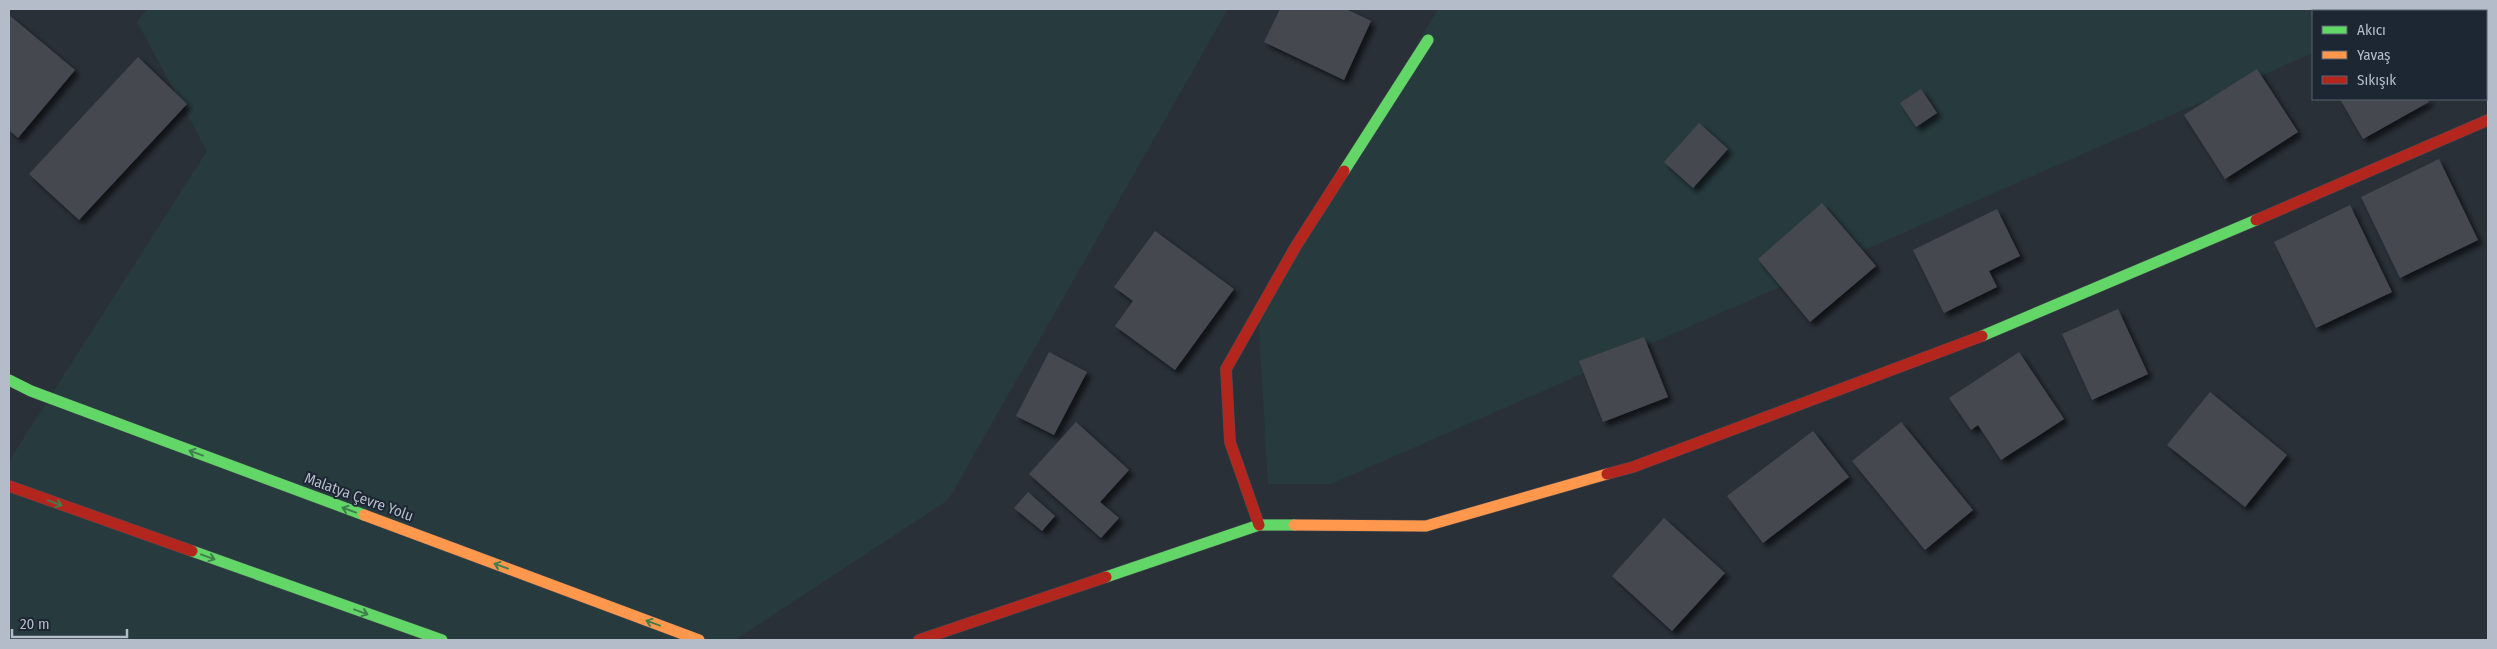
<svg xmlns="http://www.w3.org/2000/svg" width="2497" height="649" font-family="'Fira Sans Condensed',sans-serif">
  <defs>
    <filter id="shadow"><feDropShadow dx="4.5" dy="4.5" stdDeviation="2.5" flood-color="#0009"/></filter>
  </defs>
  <rect width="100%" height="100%" fill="#2a3038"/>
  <!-- green -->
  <path fill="#273a3e" d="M147 9H1228L948 500 735 640H9V461L207 151 137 22Z
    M1438 9H2414L2408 11H2313V53L1331 484H1268L1258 312Z"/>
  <!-- building -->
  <path fill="#444950" filter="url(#shadow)" d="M1280 9H1346L1371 21 1344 80 1264 42Z
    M2451 9H2488V42L2486 43V11H2452Z
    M9 15 75 70 18 138 9 130Z
    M138 57 187 104 79 220 29 174Z
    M2257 69 2298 132 2225 179 2184 115Z
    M1921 89 1937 113 1916 127 1900 103Z
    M2340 99H2428L2429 102 2363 139Z
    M1699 123 1728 149 1693 188 1664 162Z
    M2439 159 2478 240 2400 278 2361 197Z
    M1822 203 1876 266 1810 322 1758 259Z
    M2350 205 2392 292 2316 328 2274 242Z
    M1997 209 2020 256 1989 271 1997 287 1944 313 1913 250Z
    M1155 231 1234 289 1175 370 1115 326 1133 301 1114 287Z
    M2118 309 2148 374 2092 400 2062 334Z
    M1644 337 1668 397 1603 422 1579 361Z
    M1049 352 1087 372 1054 435 1016 416Z
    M2019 352 2064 419 2001 460 1978 425 1971 430 1949 398Z
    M2210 392 2287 455 2245 507 2167 445Z
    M1076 422 1129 470 1100 502 1119 518 1101 538 1029 474Z
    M1901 422 1973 510 1925 550 1852 461Z
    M1813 431 1849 477 1763 543 1727 496Z
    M1028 492 1055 516 1042 531 1014 508Z
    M1664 518 1725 573 1672 631 1612 576Z"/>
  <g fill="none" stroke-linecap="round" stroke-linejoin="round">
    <defs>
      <path id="fast" d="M1344 171 1428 40
        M1982 336 2256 220
        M9 380 31 391 364 515
        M192 551 442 640
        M1106 577 1259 525H1294"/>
      <path id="slow" d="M364 515 699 640
        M1294 525 1426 526 1607 474"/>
      <path id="jam" d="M2256 220 2488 120
        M1607 474 1633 467 1982 336
        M9 486 192 551
        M1259 525 1230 442 1226 369 1296 246 1344 171
        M919 640 1106 577"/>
    </defs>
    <!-- fast casing -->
    <use href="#fast" stroke="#484c53" stroke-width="12"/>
    <!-- slow casing -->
    <use href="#slow" stroke="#484c53" stroke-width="12"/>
    <!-- jam casing -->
    <use href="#jam" stroke="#484c53" stroke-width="12"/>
    <!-- fast -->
    <use href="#fast" stroke="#63d668" stroke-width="11"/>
    <!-- slow -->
    <use href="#slow" stroke="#ff974d" stroke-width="11"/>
    <!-- jam -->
    <use href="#jam" stroke="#b3261e" stroke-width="11"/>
  </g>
  <!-- one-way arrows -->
  <defs><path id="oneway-shaft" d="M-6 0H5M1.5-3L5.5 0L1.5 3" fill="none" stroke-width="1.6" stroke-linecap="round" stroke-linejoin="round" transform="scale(1.25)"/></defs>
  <g stroke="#407e4e">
    <use href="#oneway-shaft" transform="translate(196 453) rotate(-160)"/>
    <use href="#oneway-shaft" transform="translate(55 503) rotate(20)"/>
    <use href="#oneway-shaft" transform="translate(349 510) rotate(-160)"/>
    <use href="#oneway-shaft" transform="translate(208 557) rotate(20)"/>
    <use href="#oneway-shaft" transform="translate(501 566) rotate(-160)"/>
    <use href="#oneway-shaft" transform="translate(361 612) rotate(20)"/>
    <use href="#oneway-shaft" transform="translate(653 623) rotate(-160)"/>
  </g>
  <g text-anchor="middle" stroke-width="4" stroke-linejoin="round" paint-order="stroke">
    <!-- street labels -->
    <g font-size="15" fill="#b4bcc9" stroke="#1d2633">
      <text transform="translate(359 497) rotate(20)" y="5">Malatya Çevre Yolu</text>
    </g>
  </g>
  <!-- border -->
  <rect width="2497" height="649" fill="none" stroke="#b4bcc9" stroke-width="20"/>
  <!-- legend -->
  <rect x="2312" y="10" width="175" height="90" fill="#1d2633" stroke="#59626f"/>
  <rect x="2322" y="26" width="25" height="8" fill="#63d668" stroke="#59626f"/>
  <text x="2357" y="35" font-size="15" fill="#b4bcc9">Akıcı</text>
  <rect x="2322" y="51" width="25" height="8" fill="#ff974d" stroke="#59626f"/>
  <text x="2357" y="60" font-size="15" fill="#b4bcc9">Yavaş</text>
  <rect x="2322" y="76" width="25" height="8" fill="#b3261e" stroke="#59626f"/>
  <text x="2357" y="85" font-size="15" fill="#b4bcc9">Sıkışık</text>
  <!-- scale -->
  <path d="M12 629v8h115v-8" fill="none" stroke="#b4bcc9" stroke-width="2.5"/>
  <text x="20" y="629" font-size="15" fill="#b4bcc9" stroke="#1d2633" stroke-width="4" paint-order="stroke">20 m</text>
</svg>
